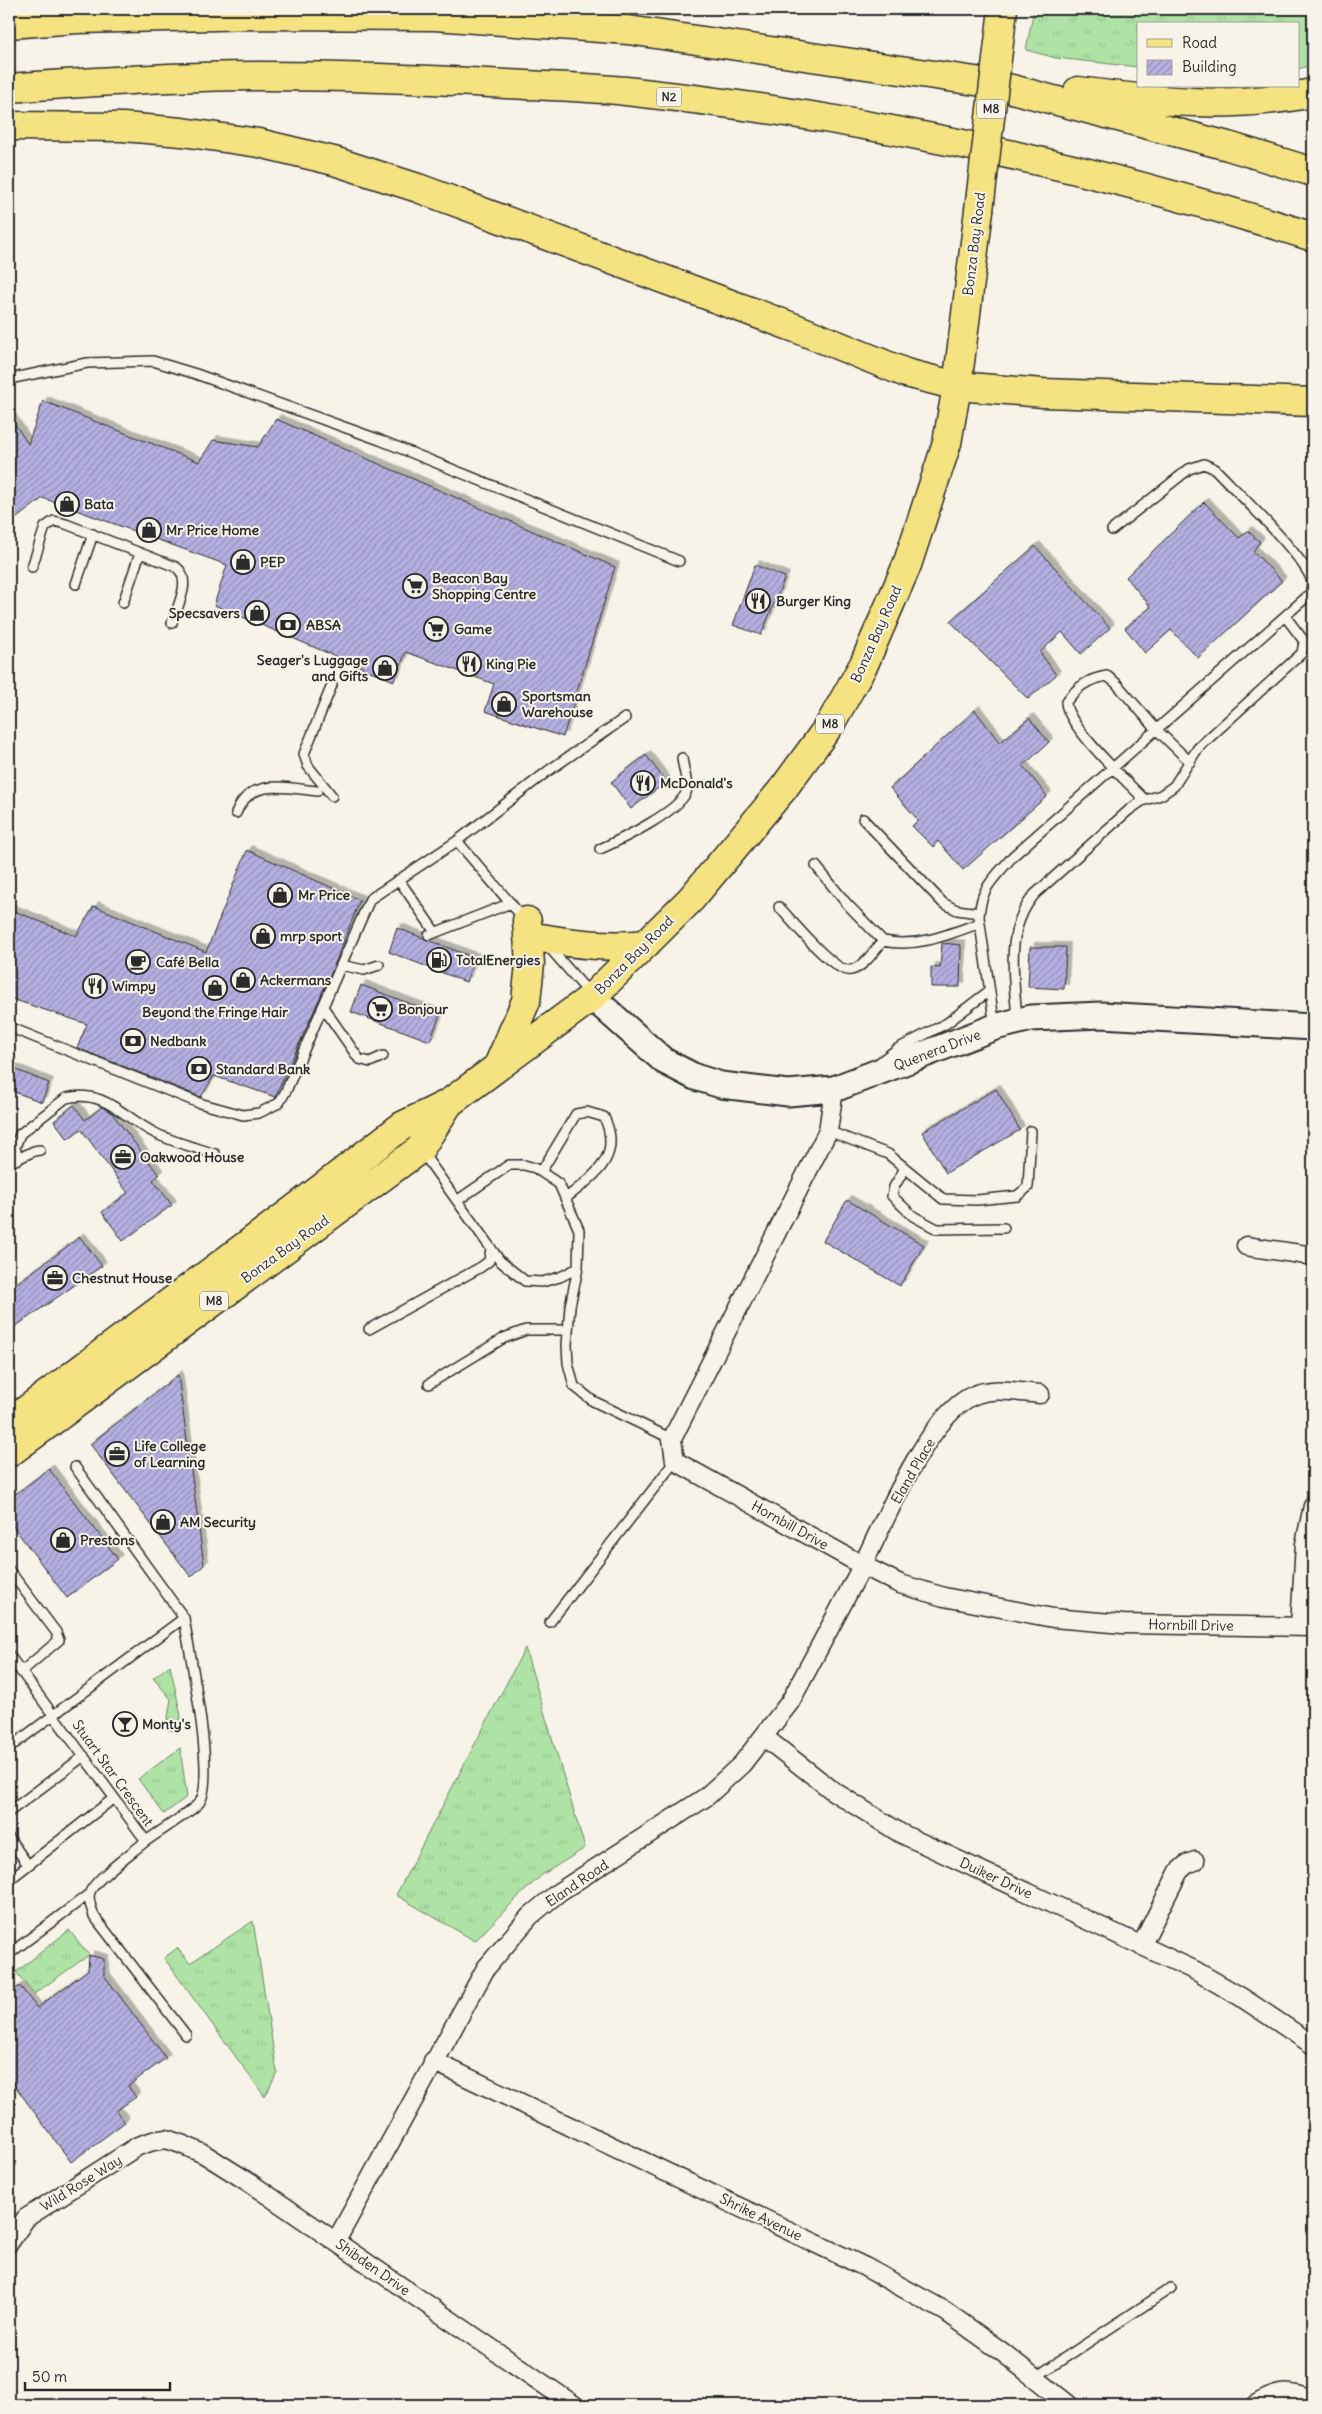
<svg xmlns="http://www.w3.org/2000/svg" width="1322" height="2414" font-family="Delius,sans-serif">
  <defs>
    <pattern id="grass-tufts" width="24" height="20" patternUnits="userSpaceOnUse" patternTransform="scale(1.25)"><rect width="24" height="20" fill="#aee3a5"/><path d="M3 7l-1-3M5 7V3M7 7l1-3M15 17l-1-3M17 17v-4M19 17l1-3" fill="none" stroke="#96c38e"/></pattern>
    <pattern id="building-hatch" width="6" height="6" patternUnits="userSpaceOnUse" patternTransform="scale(1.25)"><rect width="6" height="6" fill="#b5b0e1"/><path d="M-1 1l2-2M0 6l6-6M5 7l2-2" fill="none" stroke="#938fb7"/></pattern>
    <filter id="shadow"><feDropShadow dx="4.5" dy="-4.5" stdDeviation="0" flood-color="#0004"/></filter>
  </defs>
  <rect width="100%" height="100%" fill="#f7f3e8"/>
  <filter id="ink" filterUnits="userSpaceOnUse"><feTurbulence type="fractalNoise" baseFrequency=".02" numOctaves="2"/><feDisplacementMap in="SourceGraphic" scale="10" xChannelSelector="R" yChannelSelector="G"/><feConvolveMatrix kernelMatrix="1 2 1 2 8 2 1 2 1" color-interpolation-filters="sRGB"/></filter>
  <g filter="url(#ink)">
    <!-- grass -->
    <path fill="url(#grass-tufts)" stroke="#6c8768" d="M1034 9H1313V64L1298 69V24H1138V67L1056 58 1026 50Z
      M525 1648 585 1848 542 1875 517 1898 475 1941 396 1895Z
      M170 1665 181 1716 178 1732 166 1729 171 1699 153 1678Z
      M180 1748 187 1797 164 1814 138 1779Z
      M253 1921 277 2072 265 2097 164 1958 177 1948 190 1963Z
      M69 1930 89 1955 34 1994 16 1972Z"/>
    <!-- building -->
    <path fill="url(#building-hatch)" stroke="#2b2b2b" filter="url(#shadow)" d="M43 401 199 462 213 440 258 447 276 419 615 567 563 737 485 711 494 684 406 652 394 681 214 605 227 565 43 498 9 524V415L28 444Z
      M1204 502 1239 538 1248 531 1260 542 1253 551 1282 581 1198 658 1171 630 1145 653 1125 628 1151 607 1126 577Z
      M1035 546 1110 628 1081 654 1062 632 1040 652 1056 675 1028 699 950 621Z
      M755 565 785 577 761 635 733 625Z
      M975 710 1000 743 1029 718 1049 742 1023 766 1047 796 963 870 938 841 933 847 912 826 918 820 890 788Z
      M646 755 666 782 631 809 611 782Z
      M247 850 360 900 332 971 275 1097 214 1076 201 1097 77 1048 87 1024 9 998V909L76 936 94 906 206 952Z
      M397 928 475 958 466 982 389 952Z
      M942 943 961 945 960 987H931V967L940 968Z
      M1030 947H1066L1064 989 1028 987Z
      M361 985 440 1015 430 1041 351 1012Z
      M9 1067 49 1083 42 1102 9 1090Z
      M996 1089 1020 1130 946 1173 922 1132Z
      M74 1105 85 1120 102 1107 112 1113 159 1175 153 1180 172 1205 123 1241 102 1212 128 1193 81 1129 68 1139 54 1121Z
      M847 1200 924 1245 900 1286 823 1241Z
      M80 1237 102 1266 9 1331V1289Z
      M178 1375 204 1565 191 1577 90 1444Z
      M49 1469 118 1559 67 1598 9 1521V1499Z
      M89 1955 104 1959V1975L166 2058 128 2086 136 2097 116 2111 125 2122 71 2162 9 2078V1994L20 1986 37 2008 88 1970Z"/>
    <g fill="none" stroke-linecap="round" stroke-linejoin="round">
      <defs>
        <path id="lane" d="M9 379 87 363 153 361 196 374 380 440 679 561
          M32 567 45 527 54 521 66 524 176 567C193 579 177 607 172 623
          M76 584 93 534
          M123 603 140 553
          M332 685 304 754 308 766 332 796
          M1145 800C1127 782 1066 725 1066 702 1077 687 1088 679 1107 676L1116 683 1157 730 1190 762
          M236 813C250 777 286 788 317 791
          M863 819 943 903 957 910 979 913
          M457 841 524 919
          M600 849C618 841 685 809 687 789 687 779 683 767 682 758
          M816 866 847 904 883 941C917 948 947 935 980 923
          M399 880 435 932
          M779 907C791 919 834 974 851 970 863 968 875 950 883 941
          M429 935 511 903
          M547 945 590 994
          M341 965 364 970 379 965
          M323 1007 359 1059 370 1062 383 1056
          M1017 1019C1014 975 1004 930 1035 894L1129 810 1142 801 1161 795 1174 786 1198 748 1302 653 1304 641 1285 616
          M9 1027 199 1103 243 1115 259 1113 279 1103 286 1091 370 899 457 841 548 771 625 718
          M995 1027 979 917C981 886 994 879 1013 856L1310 594C1311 589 1313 584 1311 579 1303 555 1236 491 1215 469L1204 464 1189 469 1112 530
          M881 1061 897 1049 947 1023 989 991
          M828 1131 888 1154 943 1199 977 1200 1017 1196 1028 1187 1031 1131
          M422 1152 500 1261 525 1281 542 1282 560 1277 578 1268
          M18 1159 15 1147 20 1134 66 1098C105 1089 123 1117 153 1132 171 1142 195 1147 215 1154
          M9 1163 34 1151 40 1150
          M905 1168 894 1187 892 1196 913 1216 937 1229 1004 1228
          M541 1172 576 1114 587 1112 604 1117C623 1157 595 1175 566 1198
          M458 1200 509 1165H524L535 1168 559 1184 579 1230 578 1268 570 1306 567 1345 568 1363 574 1386 593 1401 672 1439
          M369 1329 481 1267 489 1261 491 1248
          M429 1384 504 1338 526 1330H568
          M75 1467 184 1618
          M9 1570 56 1632 59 1640 21 1672
          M550 1622 675 1461
          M9 1655 146 1841C133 1852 96 1878 90 1892 87 1899 92 1909 94 1916L186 2035
          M9 1748 184 1618C189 1651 217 1781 199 1803 191 1812 158 1832 146 1841
          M9 1812 84 1756
          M9 1838 28 1865
          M9 1880 114 1798
          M9 1954 89 1894
          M1034 2378 1171 2288"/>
        <path id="street" d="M834 1089 828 1131 672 1439 675 1461 862 1565 900 1584 944 1597 1053 1618 1123 1624 1313 1627
          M1246 1246 1313 1256
          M1300 1626 1305 1544 1313 1506
          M764 1737 833 1791 900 1833 1196 1971 1241 1997 1313 2045
          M1141 1946 1179 1871 1187 1864 1195 1861
          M433 2061 865 2267 945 2311 1001 2351 1069 2405
          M336 2241 486 1968 530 1916 559 1892 706 1797 742 1764 790 1702C814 1657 838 1613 861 1568 885 1522 925 1421 970 1397 991 1386 1017 1392 1040 1394
          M9 2243 26 2218 138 2146 153 2141 166 2139 181 2144 204 2154 250 2183 574 2405
          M1255 2405C1278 2391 1288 2390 1313 2401"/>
        <path id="secondary" d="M592 997 664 1061 695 1077 721 1085 788 1093 834 1089 995 1027 1031 1018 1101 1015 1313 1027"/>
        <path id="primary" d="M541 938C576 944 610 948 646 944
          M498 1066 526 1001 530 964 527 921
          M9 1423 292 1211 402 1126 449 1103 592 997 691 899 783 789 829 726 864 664 907 565 947 443 957 386 979 210
          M9 1453 420 1149 449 1103"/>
        <path id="highway" d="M9 24 77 19 260 15 435 16 628 30 989 83 1228 146 1313 172
          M9 88C92 82 177 76 261 76 343 76 425 79 506 84 546 86 586 87 626 91 859 116 1090 165 1313 237
          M1078 91C1160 102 1232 109 1313 93
          M9 126 123 127 182 132 259 143 334 161 418 188 798 329 906 373 957 386 1043 393 1313 402"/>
      </defs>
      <!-- lane casing -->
      <use href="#lane" stroke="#2b2b2b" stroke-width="12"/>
      <!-- street casing -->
      <use href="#street" stroke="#2b2b2b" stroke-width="21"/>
      <!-- secondary casing -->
      <use href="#secondary" stroke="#2b2b2b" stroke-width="29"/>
      <!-- primary casing -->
      <use href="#primary" stroke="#2b2b2b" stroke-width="31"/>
      <!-- highway casing -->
      <use href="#highway" stroke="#2b2b2b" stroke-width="31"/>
      <!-- lane -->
      <use href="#lane" stroke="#f7f3e8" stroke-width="9"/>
      <!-- street -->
      <use href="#street" stroke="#f7f3e8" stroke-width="18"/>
      <!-- secondary -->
      <use href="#secondary" stroke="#f7f3e8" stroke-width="25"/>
      <!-- primary -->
      <use href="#primary" stroke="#f5e382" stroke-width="28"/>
      <!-- highway -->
      <use href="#highway" stroke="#f5e382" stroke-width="28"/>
      <defs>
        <path id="primary-bridge" d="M979 210 1003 9"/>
      </defs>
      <!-- primary-bridge casing -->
      <use href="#primary-bridge" stroke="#2b2b2b" stroke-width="31" stroke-linecap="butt"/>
      <!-- primary-bridge -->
      <use href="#primary-bridge" stroke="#f5e382" stroke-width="28"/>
    </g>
  </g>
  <!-- icons -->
  <defs>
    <symbol id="shop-ring" viewBox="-11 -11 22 22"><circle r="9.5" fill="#f7f3e8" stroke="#2b2b2b" stroke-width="1.5"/><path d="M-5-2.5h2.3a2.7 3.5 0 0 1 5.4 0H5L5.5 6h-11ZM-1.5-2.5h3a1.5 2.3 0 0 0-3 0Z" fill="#2b2b2b"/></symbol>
    <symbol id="supermarket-ring" viewBox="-11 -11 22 22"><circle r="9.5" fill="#f7f3e8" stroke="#2b2b2b" stroke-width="1.5"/><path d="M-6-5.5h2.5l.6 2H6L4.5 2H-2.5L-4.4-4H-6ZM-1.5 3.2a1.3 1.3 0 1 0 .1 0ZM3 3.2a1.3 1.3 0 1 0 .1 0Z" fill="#2b2b2b"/></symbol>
    <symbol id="restaurant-ring" viewBox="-11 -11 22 22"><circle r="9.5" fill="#f7f3e8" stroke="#2b2b2b" stroke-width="1.5"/><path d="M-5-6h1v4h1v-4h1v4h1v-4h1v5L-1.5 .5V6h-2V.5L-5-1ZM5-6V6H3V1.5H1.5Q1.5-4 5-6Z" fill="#2b2b2b"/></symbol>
    <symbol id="bank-ring" viewBox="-11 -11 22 22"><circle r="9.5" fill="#f7f3e8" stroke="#2b2b2b" stroke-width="1.5"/><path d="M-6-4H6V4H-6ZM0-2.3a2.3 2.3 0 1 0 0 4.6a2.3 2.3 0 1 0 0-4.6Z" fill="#2b2b2b"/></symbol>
    <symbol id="fuel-ring" viewBox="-11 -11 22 22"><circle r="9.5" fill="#f7f3e8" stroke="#2b2b2b" stroke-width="1.5"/><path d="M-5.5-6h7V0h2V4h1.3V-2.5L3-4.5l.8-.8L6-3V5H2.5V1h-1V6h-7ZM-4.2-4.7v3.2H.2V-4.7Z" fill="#2b2b2b"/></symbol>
    <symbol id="cafe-ring" viewBox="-11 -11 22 22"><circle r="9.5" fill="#f7f3e8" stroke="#2b2b2b" stroke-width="1.5"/><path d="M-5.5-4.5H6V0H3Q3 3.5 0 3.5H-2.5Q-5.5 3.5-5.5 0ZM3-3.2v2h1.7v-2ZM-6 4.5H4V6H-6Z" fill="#2b2b2b"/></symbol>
    <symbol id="office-ring" viewBox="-11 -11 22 22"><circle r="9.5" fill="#f7f3e8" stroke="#2b2b2b" stroke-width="1.5"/><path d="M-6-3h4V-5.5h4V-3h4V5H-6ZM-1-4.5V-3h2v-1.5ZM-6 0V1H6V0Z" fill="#2b2b2b"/></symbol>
    <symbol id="bar-ring" viewBox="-11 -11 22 22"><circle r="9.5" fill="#f7f3e8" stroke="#2b2b2b" stroke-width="1.5"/><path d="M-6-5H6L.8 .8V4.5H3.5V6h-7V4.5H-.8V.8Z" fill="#2b2b2b"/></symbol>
  </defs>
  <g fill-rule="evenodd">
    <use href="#shop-ring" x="53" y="490" width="28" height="28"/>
    <use href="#shop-ring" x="135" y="516" width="28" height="28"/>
    <use href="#shop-ring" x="229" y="548" width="28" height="28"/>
    <use href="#supermarket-ring" x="401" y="572" width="28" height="28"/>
    <use href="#restaurant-ring" x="744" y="587" width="28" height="28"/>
    <use href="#shop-ring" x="243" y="599" width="28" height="28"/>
    <use href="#bank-ring" x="274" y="611" width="28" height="28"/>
    <use href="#supermarket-ring" x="422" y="615" width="28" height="28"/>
    <use href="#restaurant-ring" x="455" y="650" width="28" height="28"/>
    <use href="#shop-ring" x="371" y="654" width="28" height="28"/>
    <use href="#shop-ring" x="490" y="690" width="28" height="28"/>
    <use href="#restaurant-ring" x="629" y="769" width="28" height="28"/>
    <use href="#shop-ring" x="266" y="881" width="28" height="28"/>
    <use href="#shop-ring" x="249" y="922" width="28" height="28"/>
    <use href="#fuel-ring" x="425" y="946" width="28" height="28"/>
    <use href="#cafe-ring" x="124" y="948" width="28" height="28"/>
    <use href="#shop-ring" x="229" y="966" width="28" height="28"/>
    <use href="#restaurant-ring" x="81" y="972" width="28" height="28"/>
    <use href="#shop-ring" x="201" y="974" width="28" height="28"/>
    <use href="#supermarket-ring" x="366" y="995" width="28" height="28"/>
    <use href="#bank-ring" x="119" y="1027" width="28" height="28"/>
    <use href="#bank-ring" x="185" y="1055" width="28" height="28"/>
    <use href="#office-ring" x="109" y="1143" width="28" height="28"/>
    <use href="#office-ring" x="41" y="1264" width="28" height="28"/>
    <use href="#office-ring" x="103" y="1440" width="28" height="28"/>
    <use href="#shop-ring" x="149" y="1508" width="28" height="28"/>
    <use href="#shop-ring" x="49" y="1526" width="28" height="28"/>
    <use href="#bar-ring" x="111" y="1710" width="28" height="28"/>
  </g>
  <g text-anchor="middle" stroke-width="4" stroke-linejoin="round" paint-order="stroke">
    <!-- shield labels -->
    <g fill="#f7f3e8" stroke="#686764" stroke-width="1">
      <rect x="656.5" y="87.5" width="25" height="19" rx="4"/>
      <rect x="977" y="99.5" width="28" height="19" rx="4"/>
      <rect x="816" y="714.5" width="28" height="19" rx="4"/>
      <rect x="200" y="1291.5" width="28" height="19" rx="4"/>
    </g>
    <g font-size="12" font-weight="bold" fill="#2b2b2b">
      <text x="669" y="101">N2</text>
      <text x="991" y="113">M8</text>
      <text x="830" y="728">M8</text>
      <text x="214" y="1305">M8</text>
    </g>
    <!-- street labels -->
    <g font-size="14" fill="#2b2b2b" stroke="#f7f3e8">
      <text transform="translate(974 244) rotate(-83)" y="5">Bonza Bay Road</text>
      <text transform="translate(876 634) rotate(-66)" y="5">Bonza Bay Road</text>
      <text transform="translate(634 955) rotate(-45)" y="5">Bonza Bay Road</text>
      <text transform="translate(937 1050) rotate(-21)" y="5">Quenera Drive</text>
      <text transform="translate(285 1249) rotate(-36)" y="5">Bonza Bay Road</text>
      <text transform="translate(913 1471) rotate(-60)" y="5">Eland Place</text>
      <text transform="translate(790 1525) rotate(29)" y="5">Hornbill Drive</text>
      <text transform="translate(1191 1625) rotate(1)" y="5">Hornbill Drive</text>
      <text transform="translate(113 1773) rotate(54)" y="5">Stuart Star Crescent</text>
      <text transform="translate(996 1878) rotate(25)" y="5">Duiker Drive</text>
      <text transform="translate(577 1883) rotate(-34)" y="5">Eland Road</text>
      <text transform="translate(81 2183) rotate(-32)" y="5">Wild Rose Way</text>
      <text transform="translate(761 2217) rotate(26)" y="5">Shrike Avenue</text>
      <text transform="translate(373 2267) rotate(35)" y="5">Shibden Drive</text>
    </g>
    <!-- poi labels -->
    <g font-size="14" font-weight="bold" fill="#2b2b2b" stroke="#f7f3e8" text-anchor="start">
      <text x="84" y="509">Bata</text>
      <text x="166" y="535">Mr Price Home</text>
      <text x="260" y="567">PEP</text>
      <text x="432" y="583">Beacon Bay<tspan x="432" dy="16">Shopping Centre</tspan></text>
      <text x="776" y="606">Burger King</text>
      <text x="240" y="618" text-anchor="end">Specsavers</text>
      <text x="306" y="630">ABSA</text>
      <text x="454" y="634">Game</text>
      <text x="368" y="665" text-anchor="end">Seager's Luggage<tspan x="368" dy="16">and Gifts</tspan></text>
      <text x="486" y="669">King Pie</text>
      <text x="522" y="701">Sportsman<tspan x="522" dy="16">Warehouse</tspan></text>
      <text x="660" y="788">McDonald's</text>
      <text x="298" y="900">Mr Price</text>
      <text x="280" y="941">mrp sport</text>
      <text x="456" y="965">TotalEnergies</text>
      <text x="156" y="967">Café Bella</text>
      <text x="260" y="985">Ackermans</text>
      <text x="112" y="991">Wimpy</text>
      <text x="398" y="1014">Bonjour</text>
      <text x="215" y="1017" text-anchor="middle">Beyond the Fringe Hair</text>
      <text x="150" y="1046">Nedbank</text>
      <text x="216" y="1074">Standard Bank</text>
      <text x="140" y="1162">Oakwood House</text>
      <text x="72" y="1283">Chestnut House</text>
      <text x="134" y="1451">Life College<tspan x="134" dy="16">of Learning</tspan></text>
      <text x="180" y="1527">AM Security</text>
      <text x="80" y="1545">Prestons</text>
      <text x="142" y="1729">Monty's</text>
    </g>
  </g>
  <!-- margin -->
  <rect width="1322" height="2414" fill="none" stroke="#f7f3e8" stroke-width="30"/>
  <rect x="15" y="15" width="1292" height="2384" fill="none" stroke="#2b2b2b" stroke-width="2" filter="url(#ink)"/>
  <!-- legend -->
  <rect x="1137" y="22" width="162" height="65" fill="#f7f3e8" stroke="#a5a39c"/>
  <rect x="1147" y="39" width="25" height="8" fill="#f5e382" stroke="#a5a39c"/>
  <text x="1182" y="48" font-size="15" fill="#2b2b2b">Road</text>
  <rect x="1147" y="60" width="25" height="15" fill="url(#building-hatch)" stroke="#a5a39c"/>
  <text x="1182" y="72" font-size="15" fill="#2b2b2b">Building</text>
  <!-- scale -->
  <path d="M25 2382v8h145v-8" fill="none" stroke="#2b2b2b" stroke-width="2.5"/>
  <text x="32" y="2382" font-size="15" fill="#2b2b2b" stroke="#f7f3e8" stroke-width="4" paint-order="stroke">50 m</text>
</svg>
